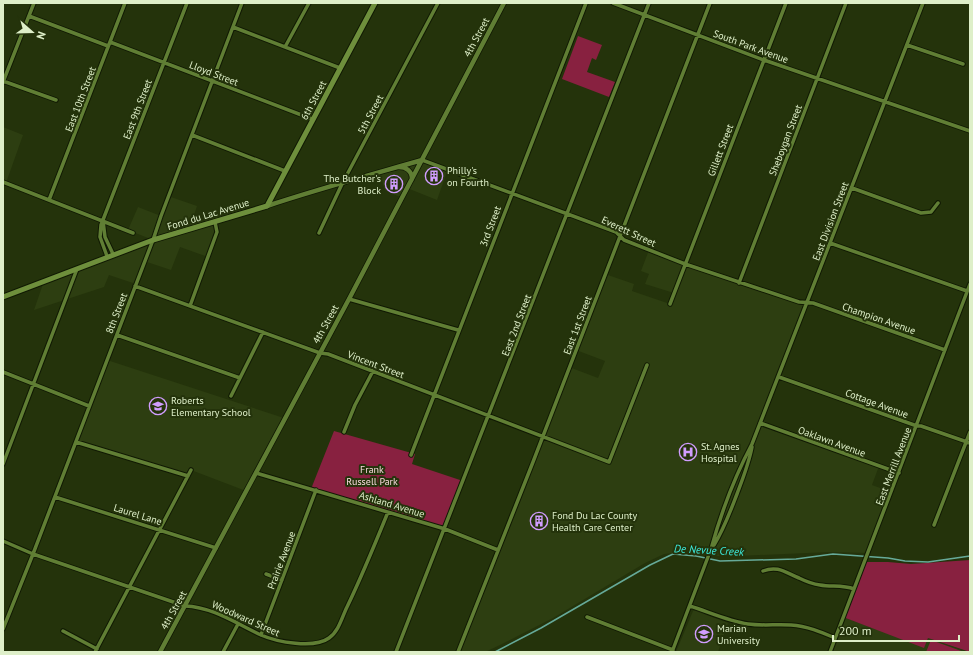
<svg xmlns="http://www.w3.org/2000/svg" width="973" height="655" font-family="'PT Sans',sans-serif">
  <rect width="100%" height="100%" fill="#24330b"/>
  <!-- built -->
  <path fill="#2d3e11" d="M3 127 23 135 6 183 3 182Z
    M422 160 448 169 437 200 407 188 402 198 385 190 379 172Z
    M168 196 197 206 192 221 193 229 215 222 217 227 208 257 180 247 171 270 144 261 135 286 133 283 109 275 104 287 34 310 44 281 153 240 128 230 138 207 161 216Z
    M649 250 739 283 807 303 760 423 879 466 872 485 891 492 869 553 830 552 738 556H709L681 552 664 554 645 563 553 618 500 645 485 652H458L569 367 598 378 605 361 576 350 605 274 634 284 632 291 670 304 674 293 645 284 649 274 641 271Z
    M107 360 284 418 246 491 191 470 188 476 76 442Z
    M693 611H696L728 623 718 652H676Z
    M843 617 924 647 928 638 968 652H830Z"/>
  <!-- park -->
  <path fill="#882140" d="M578 36 602 45 596 60 592 58 587 72 615 82 609 97 562 79Z
    M334 431 415 454 412 464 463 481 445 529 311 489Z
    M970 560V652L928 638 924 648 843 617 865 562H888L911 564Z
    M931 640 964 652H926Z"/>
  <g fill="none" stroke-linecap="round" stroke-linejoin="round">
    <!-- stream -->
    <path stroke="#6a9" stroke-width="1.5" d="M495 652 541 628 650 565 673 554 696 556 720 561 796 559 833 554 888 558 905 561 928 562 970 556"/>
    <defs>
      <path id="minor" d="M613 3 764 60 970 131
        M29 16 108 46
        M233 27 340 68
        M110 42 312 119
        M907 45 963 64
        M285 47 309 3
        M3 81 56 100
        M3 82 34 3
        M192 135 285 171
        M422 160 616 232 624 240 685 264 799 302 813 303 945 350
        M3 182 133 233
        M852 188 921 213 931 212 938 203
        M49 200 125 3
        M103 221 105 237 113 254
        M319 233 342 184 438 3
        M830 243 967 291
        M107 256 100 237 101 225 187 3
        M739 283 846 3
        M135 286 320 353 328 354 609 462 647 365
        M349 299 458 330
        M670 304 786 3
        M190 306 217 232 215 222
        M117 335 240 378
        M3 372 89 406
        M779 377 917 426H921L970 443
        M231 396 263 332
        M760 423 899 473
        M344 432 355 405 373 371
        M76 442 188 476
        M411 455 586 3
        M3 464 77 269
        M256 473 445 529 498 550
        M55 497 216 548
        M934 525 970 432
        M3 541 33 554 185 606C213 607 237 624 261 635 277 642 314 649 329 638 339 631 342 617 347 607 362 576 375 544 388 512
        M714 545C724 529 730 512 737 494 743 478 749 463 752 447
        M763 571C778 565 786 573 799 578 805 581 812 584 820 585 831 587 843 585 854 589
        M266 574 282 580
        M690 606C709 612 728 621 748 624 762 626 777 624 791 625 807 626 821 632 835 638
        M587 617 673 650
        M3 629 33 554 153 240 161 216 242 3
        M63 631 97 649
        M261 635 316 490
        M95 652 191 470
        M223 652 238 624
        M396 652 649 3
        M458 652 533 462 710 3
        M672 652 711 549C721 513 735 476 752 444L923 3
        M830 652 970 284"/>
      <path id="tertiary" d="M399 167C406 167 412 171 412 179
        M267 206C318 189 370 175 422 160
        M160 652 349 299 504 3"/>
      <path id="secondary" d="M3 297 153 240 267 206 375 3"/>
    </defs>
    <!-- minor casing -->
    <use href="#minor" stroke="#101903" stroke-width="5.5"/>
    <!-- tertiary casing -->
    <use href="#tertiary" stroke="#101903" stroke-width="6"/>
    <!-- secondary casing -->
    <use href="#secondary" stroke="#101903" stroke-width="7"/>
    <!-- minor -->
    <use href="#minor" stroke="#607e34" stroke-width="3.5"/>
    <!-- tertiary -->
    <use href="#tertiary" stroke="#607e34" stroke-width="4.5"/>
    <!-- secondary -->
    <use href="#secondary" stroke="#6e8f3c" stroke-width="5"/>
  </g>
  <!-- icons -->
  <defs>
    <symbol id="building-ring" viewBox="-11 -11 22 22"><circle r="9.5" fill="#24330b" stroke="#d09dfe" stroke-width="1.5"/><path d="M-4-6H4V6H1V3H-1V6H-4ZM-2.5-4.3h1.7v1.8h-1.7ZM.8-4.3h1.7v1.8H.8ZM-2.5-1h1.7V.8h-1.7ZM.8-1h1.7V.8H.8Z" fill="#d09dfe"/></symbol>
    <symbol id="school-ring" viewBox="-11 -11 22 22"><circle r="9.5" fill="#24330b" stroke="#d09dfe" stroke-width="1.5"/><path d="M0-5L7-2L0 1L-7-2ZM-4 1L0 2.5L4 1V4Q0 6-4 4Z" fill="#d09dfe"/></symbol>
    <symbol id="hospital-ring" viewBox="-11 -11 22 22"><circle r="9.5" fill="#24330b" stroke="#d09dfe" stroke-width="1.5"/><path d="M-5-5h3v3.5h4V-5h3V5h-3V1.5h-4V5h-3Z" fill="#d09dfe"/></symbol>
    <symbol id="university-ring" viewBox="-11 -11 22 22"><circle r="9.5" fill="#24330b" stroke="#d09dfe" stroke-width="1.5"/><path d="M0-5L7-2L0 1L-7-2ZM-4 1L0 2.5L4 1V4Q0 6-4 4Z" fill="#d09dfe"/></symbol>
  </defs>
  <g fill-rule="evenodd">
    <use href="#building-ring" x="424" y="166" width="20" height="20"/>
    <use href="#building-ring" x="384" y="174" width="20" height="20"/>
    <use href="#school-ring" x="148" y="396" width="20" height="20"/>
    <use href="#hospital-ring" x="678" y="442" width="20" height="20"/>
    <use href="#building-ring" x="529" y="511" width="20" height="20"/>
    <use href="#university-ring" x="694" y="624" width="20" height="20"/>
  </g>
  <g text-anchor="middle" stroke-width="4" stroke-linejoin="round" paint-order="stroke">
    <!-- street labels -->
    <g font-size="10" fill="#deefc9" stroke="#24330b">
      <text transform="translate(476 37) rotate(-62)" y="4">4th Street</text>
      <text transform="translate(751 46) rotate(20)" y="4">South Park Avenue</text>
      <text transform="translate(214 73) rotate(21)" y="4">Lloyd Street</text>
      <text transform="translate(80 99) rotate(-69)" y="4">East 10th Street</text>
      <text transform="translate(313 100) rotate(-62)" y="4">6th Street</text>
      <text transform="translate(137 109) rotate(-69)" y="4">East 9th Street</text>
      <text transform="translate(370 114) rotate(-62)" y="4">5th Street</text>
      <text transform="translate(785 140) rotate(-69)" y="4">Sheboygan Street</text>
      <text transform="translate(720 150) rotate(-69)" y="4">Gillett Street</text>
      <text transform="translate(208 214) rotate(-17)" y="4">Fond du Lac Avenue</text>
      <text transform="translate(830 221) rotate(-69)" y="4">East Division Street</text>
      <text transform="translate(490 226) rotate(-69)" y="4">3rd Street</text>
      <text transform="translate(629 231) rotate(25)" y="4">Everett Street</text>
      <text transform="translate(116 313) rotate(-69)" y="4">8th Street</text>
      <text transform="translate(879 318) rotate(19)" y="4">Champion Avenue</text>
      <text transform="translate(325 324) rotate(-61)" y="4">4th Street</text>
      <text transform="translate(516 325) rotate(-69)" y="4">East 2nd Street</text>
      <text transform="translate(577 325) rotate(-69)" y="4">East 1st Street</text>
      <text transform="translate(376 364) rotate(21)" y="4">Vincent Street</text>
      <text transform="translate(877 403) rotate(20)" y="4">Cottage Avenue</text>
      <text transform="translate(832 441) rotate(20)" y="4">Oaklawn Avenue</text>
      <text transform="translate(893 466) rotate(-69)" y="4">East Merrill Avenue</text>
      <text transform="translate(392 504) rotate(17)" y="4">Ashland Avenue</text>
      <text transform="translate(138 514) rotate(17)" y="4">Laurel Lane</text>
      <text transform="translate(281 560) rotate(-69)" y="4">Prairie Avenue</text>
      <text transform="translate(173 610) rotate(-61)" y="4">4th Street</text>
      <text transform="translate(246 618) rotate(24)" y="4">Woodward Street</text>
    </g>
    <!-- poi labels -->
    <g font-size="10" fill="#deefc9" stroke="#24330b" text-anchor="start">
      <text x="447" y="174">Philly's<tspan x="447" dy="12">on Fourth</tspan></text>
      <text x="381" y="182" text-anchor="end">The Butcher's<tspan x="381" dy="12">Block</tspan></text>
      <text x="171" y="404">Roberts<tspan x="171" dy="12">Elementary School</tspan></text>
      <text x="701" y="450">St. Agnes<tspan x="701" dy="12">Hospital</tspan></text>
      <text x="552" y="519">Fond Du Lac County<tspan x="552" dy="12">Health Care Center</tspan></text>
      <text x="717" y="632">Marian<tspan x="717" dy="12">University</tspan></text>
    </g>
    <!-- park labels -->
    <g font-size="10" fill="#f9dadf" stroke="#24330b">
      <text x="372" y="473">Frank<tspan x="372" dy="12">Russell Park</tspan></text>
    </g>
    <!-- water labels -->
    <g font-size="11" font-style="italic" fill="#3cecdf" stroke="#24330b">
      <text transform="translate(709 550) rotate(3)" y="4">De Nevue Creek</text>
    </g>
  </g>
  <!-- border -->
  <rect width="973" height="655" fill="none" stroke="#deefc9" stroke-width="8"/>
  <!-- north arrow -->
  <g transform="translate(32 32) rotate(110)" stroke="#24330b" stroke-width="3" paint-order="stroke">
  <path d="M0-3L7 15L0 10L-7 15Z" fill="#deefc9"/>
  <text y="-6" font-size="11" font-weight="bold" text-anchor="middle" fill="#deefc9">N</text>
  </g>
  <!-- scale -->
  <path d="M833 635v6h126v-6" fill="none" stroke="#deefc9" stroke-width="2"/>
  <text x="839" y="635" font-size="12" fill="#deefc9" stroke="#24330b" stroke-width="3" paint-order="stroke">200 m</text>
</svg>
